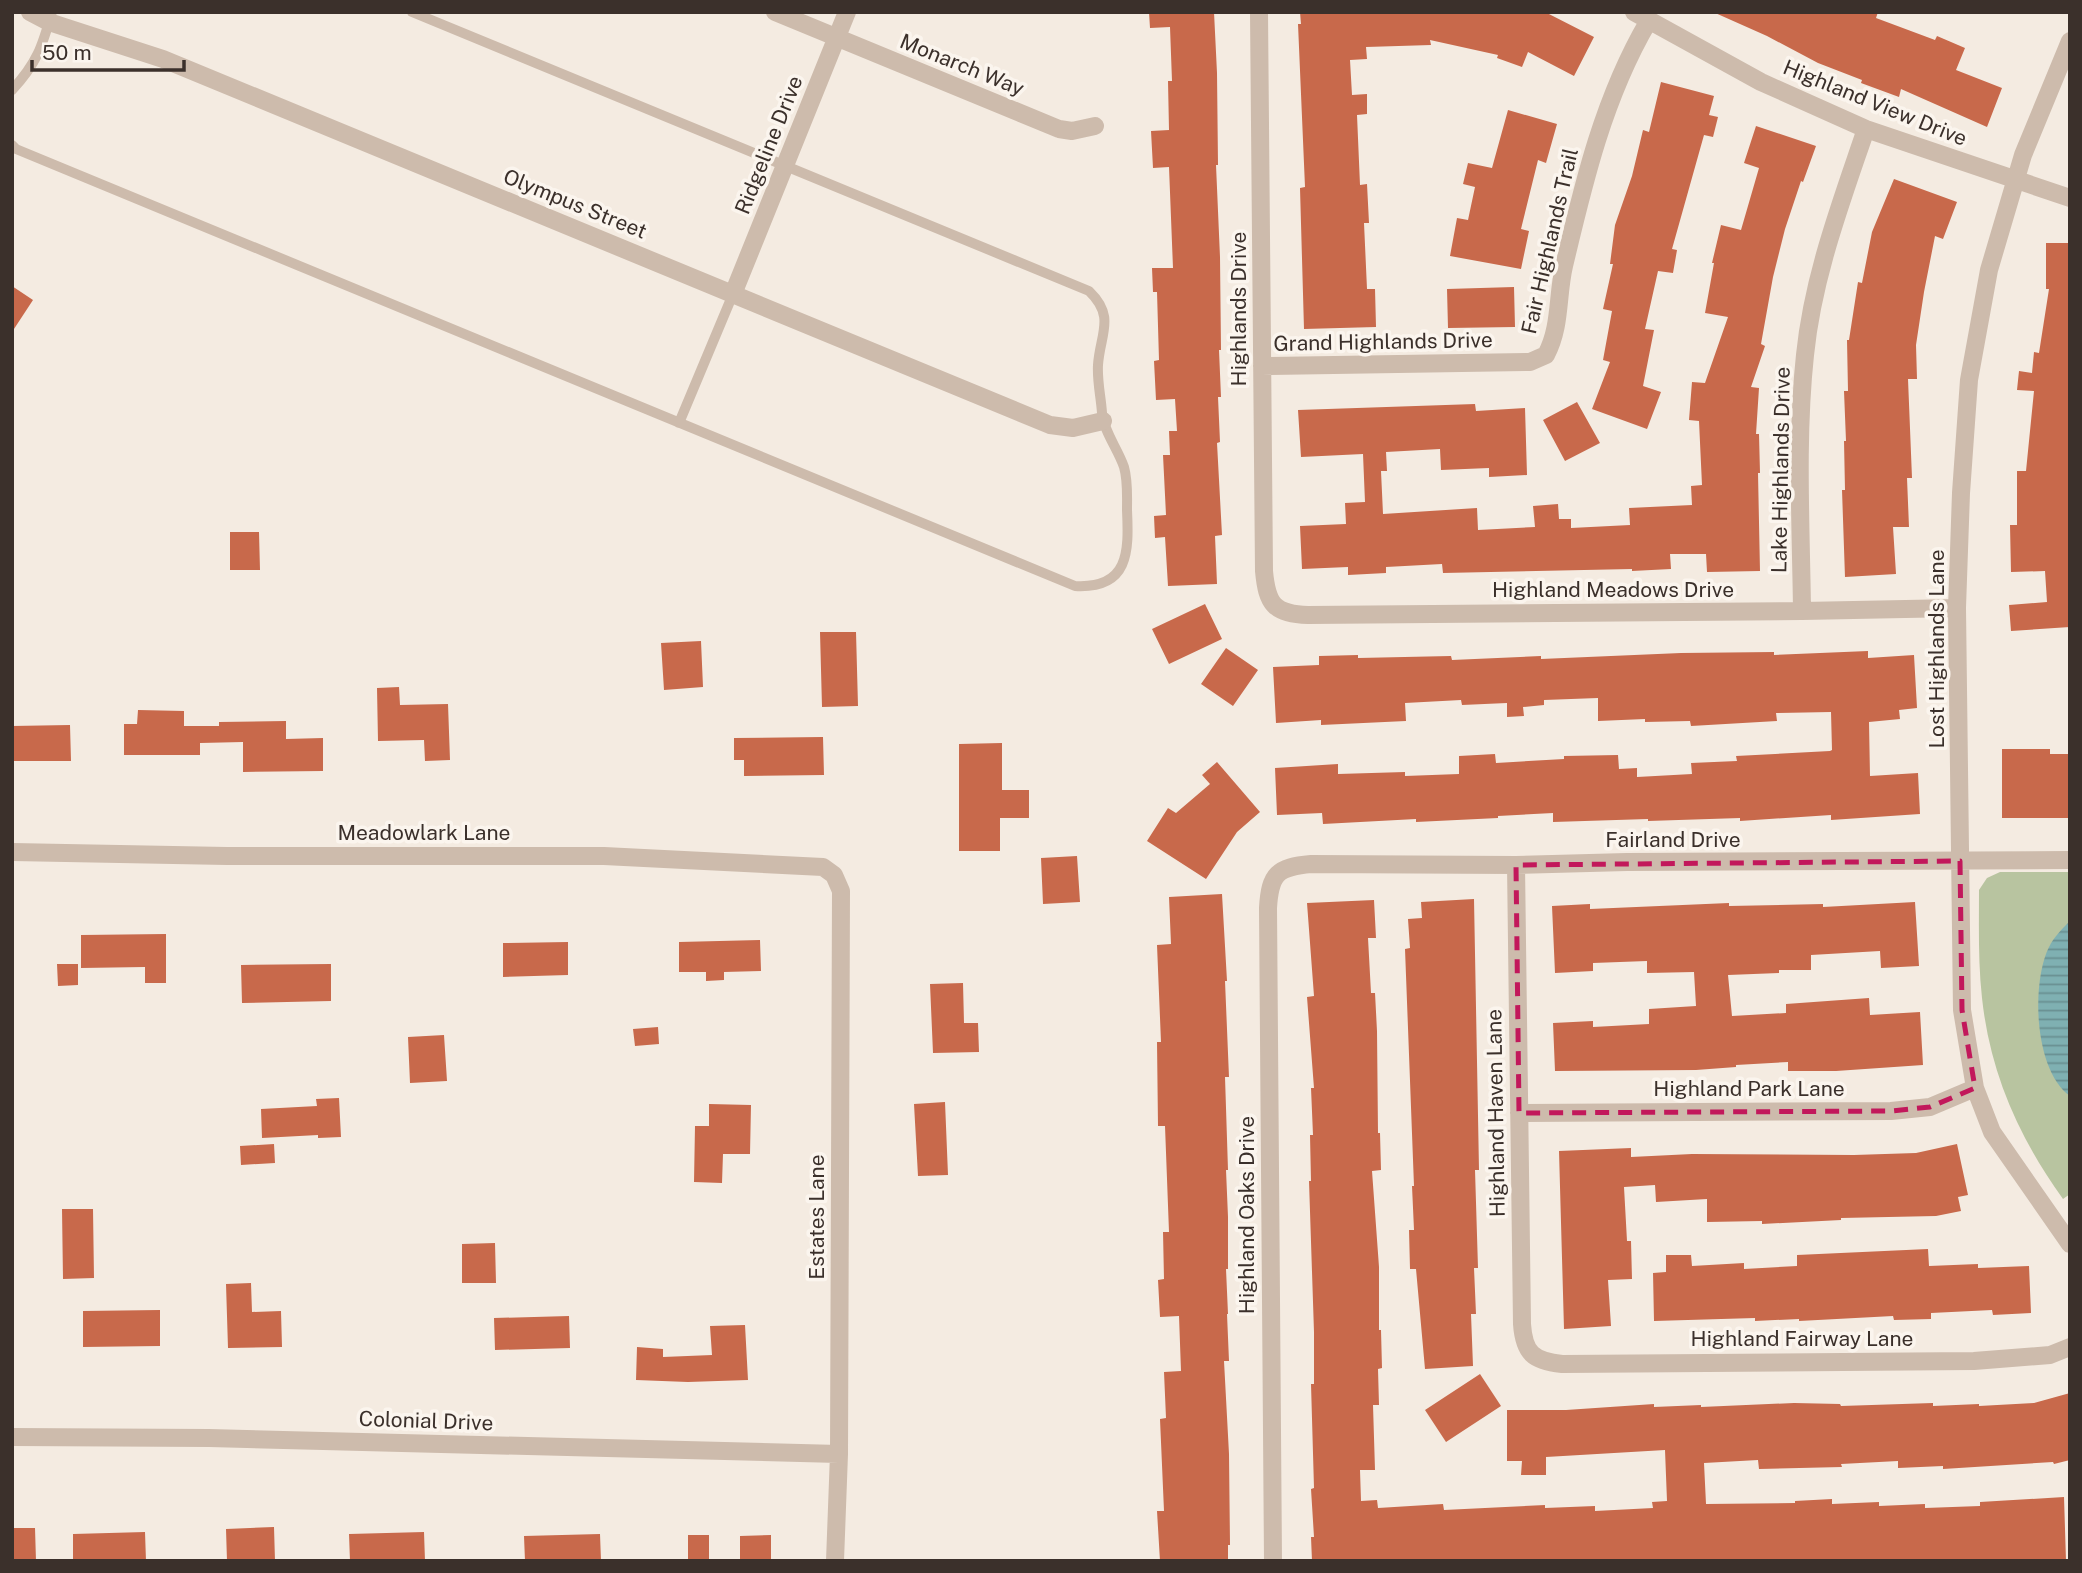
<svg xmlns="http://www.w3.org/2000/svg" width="2082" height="1573" font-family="'Public Sans',sans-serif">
  <defs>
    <pattern id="water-rules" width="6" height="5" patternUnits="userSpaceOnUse" patternTransform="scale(1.75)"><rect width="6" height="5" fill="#7fb0b2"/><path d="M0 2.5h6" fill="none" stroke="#699091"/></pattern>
  </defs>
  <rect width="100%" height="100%" fill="#f4ebe1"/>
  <!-- park -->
  <path fill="#b8c4a0" d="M2000 872H2070V1194L2063 1199C2019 1138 1990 1073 1982 998 1978 962 1979 926 1979 890L1987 878Z"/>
  <!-- water -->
  <path fill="url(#water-rules)" d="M2070 921V1096C2034 1071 2031 983 2049 947 2054 937 2062 929 2070 921Z"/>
  <!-- building -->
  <path fill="#c8694b" d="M1149 12H1214L1217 73 1218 165H1216L1220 257 1221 350H1219L1221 397H1218L1220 442 1217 443 1222 535 1215 536 1217 584 1168 586 1165 537 1155 538 1154 516 1166 515 1163 455H1170L1169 431H1177L1175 399 1156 400 1154 361 1159 360 1157 292H1153L1152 268H1173L1169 167 1153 168 1151 131 1169 130 1168 81H1172L1170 27 1150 28Z
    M1300 12H1545L1594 37 1574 76 1528 52 1522 67 1497 58 1498 55 1430 40 1431 45 1366 47 1367 59 1350 60 1352 95 1367 94V114L1357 115 1360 185 1367 184 1369 223H1364L1367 289H1375L1376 327 1304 329 1300 188 1305 187 1298 24H1301Z
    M1713 12H1878L1876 18 1935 40 1937 36 1965 48 1956 70 2002 88 1987 127 1901 89 1899 97 1861 83 1862 80 1818 63 1767 36Z
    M1661 82 1714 96 1709 115 1718 117 1713 137 1704 135 1672 249 1677 250 1673 273 1658 271 1645 329 1654 330 1643 386 1661 392 1647 429 1592 409 1610 362 1603 360 1612 311 1603 309 1613 264H1610L1615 225 1632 176 1643 130 1649 132Z
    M1508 110 1557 124 1546 163 1538 160 1521 229 1529 231 1521 269 1450 256 1457 218 1468 220 1475 187 1463 184 1468 163 1492 168Z
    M1756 126 1816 146 1803 182 1801 181 1785 229 1773 277 1761 344 1765 346 1751 387 1759 388 1756 434H1759L1760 473H1758L1760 571 1707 572 1706 554H1670L1671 569 1632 571V569L1443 573 1442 564 1386 567V573L1348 575V567L1302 569 1300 526 1346 524 1345 503 1365 502 1363 454 1301 457 1298 410 1475 404 1476 411 1525 408 1527 475 1489 477V468L1441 470 1440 449 1386 452 1387 471H1381L1383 514 1477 508 1478 530 1535 527 1533 506 1558 504 1559 519H1571V528L1630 525 1629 508 1692 505 1691 486 1702 485 1699 421 1689 420 1692 382 1705 383 1728 317 1705 313 1714 263H1712L1721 225 1741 230 1759 168 1744 163Z
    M1894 179 1957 202 1943 239 1935 236 1924 292 1916 345 1917 379H1908L1912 478H1907L1909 527H1893L1896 574 1845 577 1842 490H1845L1844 441H1846L1844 391H1848L1847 340H1849L1858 282 1862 283 1872 232Z
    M2046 243H2070V627L2011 631 2009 605 2047 602 2045 571 2011 572 2010 525H2017V471H2026L2034 391 2017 390 2019 371 2032 373 2034 352 2039 353 2049 289H2046Z
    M12 286 33 300 12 332Z
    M1514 287 1515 327 1448 328 1447 289Z
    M1577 402 1600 443 1565 461 1543 420Z
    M230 532H259L260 570H230Z
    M1205 604 1222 639 1169 664 1152 629Z
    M820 632H856L858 706 822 707Z
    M701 641 703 687 664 690 661 643Z
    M1226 648 1258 670 1233 706 1201 684Z
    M1868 651V658L1914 655 1917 708 1899 710 1900 719 1869 722 1870 776 1918 773 1920 814 1831 820V815L1740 821V818L1648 821V819L1553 822V813L1498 816V818L1416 822V819L1323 824 1322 813 1277 815 1275 768 1338 764V774L1405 772V776L1459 774V756L1495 754 1496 763 1564 759V756L1618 755 1619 769 1637 768V777L1692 774 1691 763 1737 761 1736 756 1830 751 1832 750 1831 712 1776 713 1777 721 1691 726 1690 721 1645 722V719L1598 721V698L1544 700V705L1523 707 1524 716 1507 717V703L1462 705 1461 700 1405 703 1406 721 1321 725V720L1276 723 1273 667 1319 665V656L1358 655V658L1451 656 1452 660 1541 656V659L1681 653 1774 652V655Z
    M399 687 400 705 448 704 450 760 425 761 424 740 378 741 377 688Z
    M138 710 184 711V726H219V722L286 721V739L323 738V771L243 772V742L200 743V755H124V724H137Z
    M70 725 71 761H12V726Z
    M823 737 824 775 744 776V760H734V738Z
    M1002 743V790H1029V818H1000V851H959V744Z
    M2002 749H2050V754H2070V818H2002Z
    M1217 762 1260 812 1237 832 1206 879 1147 841 1168 808 1176 813 1210 784 1202 775Z
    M1077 856 1080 902 1043 904 1041 858Z
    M1222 894 1227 981H1225L1229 1077H1225L1228 1170H1226L1228 1217V1269H1226L1228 1314H1227L1229 1361H1224L1229 1454 1230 1545H1228V1561H1160L1157 1511H1164L1160 1419 1166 1418 1164 1372 1181 1371 1179 1316 1160 1317 1158 1280 1164 1279 1163 1232H1169L1165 1126H1158L1157 1042H1161L1157 945 1171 944 1169 897Z
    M1474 899 1479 1170H1475L1478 1268H1474L1476 1314H1471L1473 1366 1425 1369 1416 1269H1410L1409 1230H1414L1412 1186H1414L1405 949 1410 948 1408 919 1422 918 1421 902Z
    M1374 900 1376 938H1368L1371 993H1375L1377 1031 1378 1133H1380L1381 1170 1372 1171 1379 1267V1330H1381L1382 1368 1378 1369 1379 1405H1373L1375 1470H1360L1361 1501 1377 1500 1378 1508 1443 1504 1444 1510 1545 1505V1508L1595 1506V1511L1653 1508 1652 1502 1667 1501 1665 1450 1546 1457V1475H1521L1522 1461H1507V1410H1566L1654 1404V1407L1701 1405V1407L1794 1403 1840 1404 1841 1406 1933 1403V1406L1979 1404V1406L2034 1403 2070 1393V1460L2054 1464 2053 1462 1943 1469V1466L1898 1468V1461L1841 1464 1842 1467 1759 1469 1758 1460 1704 1463 1706 1504 1795 1503V1501L1832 1499V1504L1879 1502V1506L1925 1504V1508L1980 1506V1502L2064 1497 2066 1561H1312L1311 1537H1314L1311 1489 1314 1488 1311 1384H1314V1332L1309 1181H1311L1310 1135H1313L1311 1088H1314L1307 997 1314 996 1307 903Z
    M1915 902 1919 966 1881 968 1880 951 1811 955V970H1779V973L1728 975 1732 1016 1786 1013V1004L1869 998 1870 1015 1920 1012 1923 1065 1836 1071H1788V1062L1736 1065V1067L1696 1070 1555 1071 1553 1023 1593 1021V1027L1649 1024V1009L1696 1006 1694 972 1647 973V961L1593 963V971L1555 973 1552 906 1590 904V909L1729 903V906L1823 904V907Z
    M166 934V983H145V967L81 968V935Z
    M760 940 761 971 724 972V980L706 981V972H679V942Z
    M568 942V975L503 977V943Z
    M57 964H78V985L58 986Z
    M331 964V1001L242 1003 241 965Z
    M963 983 964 1023H978L979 1052 933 1053 930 984Z
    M658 1027 659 1044 635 1046 633 1029Z
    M444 1035 447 1081 410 1083 408 1037Z
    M339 1098 341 1137 318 1138V1135L262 1138 261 1109 317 1106 316 1099Z
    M945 1102 948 1175 918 1176 914 1104Z
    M709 1104 751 1105 750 1154H723L722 1183 694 1182 695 1126H709Z
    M274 1144 275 1163 241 1165 240 1146Z
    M1957 1144 1968 1195 1958 1197 1961 1211 1936 1216 1841 1218V1220L1762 1224V1221L1707 1222V1199L1656 1202 1655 1185 1624 1187 1627 1241H1631L1632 1279 1608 1280 1611 1326 1564 1329 1559 1151 1631 1148V1157L1692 1154 1854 1155 1916 1153Z
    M62 1209H93L94 1278 63 1279Z
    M495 1243 496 1283H462V1244Z
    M1928 1249 1929 1266 1978 1264V1268L2029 1266 2031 1313 1993 1315 1992 1310 1931 1313V1319L1894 1320 1893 1316 1799 1321V1319L1755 1321V1318L1654 1321 1653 1273 1666 1272V1255H1691L1692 1266 1744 1263V1269L1797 1266V1255Z
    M251 1283 252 1312 281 1311 282 1347 228 1348 226 1284Z
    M160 1310V1346L83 1347V1311Z
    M569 1316 570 1348 495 1350 494 1318Z
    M745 1325 748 1380 688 1382 636 1380 637 1347 663 1349V1357L712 1355 710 1326Z
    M1480 1374 1501 1406 1446 1442 1425 1410Z
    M274 1527 275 1561H227L226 1529Z
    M12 1528H35L36 1561H12Z
    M145 1532 146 1561H73V1534Z
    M424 1532 425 1561H350L349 1534Z
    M600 1534 601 1561H525L524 1536Z
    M688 1535H709V1561H688Z
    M771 1535V1561H740V1536Z"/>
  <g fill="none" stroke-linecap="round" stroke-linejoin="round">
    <!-- lane -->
    <path stroke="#cdbbac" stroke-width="10" d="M12 90C37 63 42 47 52 12
      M12 145 16 149 1075 586C1129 589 1129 552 1127 510 1127 496 1128 481 1124 467 1118 449 1104 432 1102 413 1101 397 1097 381 1098 365 1100 334 1116 317 1089 291L412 12
      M679 423 733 294"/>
    <!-- street -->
    <path stroke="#cdbbac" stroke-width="18" d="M30 12 49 22 163 59 1050 425 1073 428 1103 421
      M775 12 1059 129 1072 131 1095 126
      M1259 12 1264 571C1267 604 1274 614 1308 615L1802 611 1957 608
      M1634 12 1761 82 1866 129 2070 198
      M2070 41 2023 155 1989 270 1969 380 1961 493 1957 608 1962 1010 1975 1088 1992 1132 2070 1244
      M733 294 847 12
      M1262 366 1530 362 1546 355C1561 327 1557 296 1564 266 1584 181 1604 97 1648 22
      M1802 611C1801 526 1796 439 1805 355 1813 276 1841 203 1866 129
      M12 852 227 856H604L823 867 834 875 841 891 839 1454 835 1561
      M1516 865 1522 1324C1524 1353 1533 1361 1562 1364L1974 1361 2050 1355 2070 1347
      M1519 1113 1891 1111 1930 1107 1975 1088
      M12 1437 209 1438 839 1454
      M1273 1561 1268 908C1270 874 1277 867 1311 864L1516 865 1627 862 2070 860"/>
  </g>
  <!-- marked area -->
  <path fill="none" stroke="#c2185b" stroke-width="5" stroke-dasharray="14 9" stroke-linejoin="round" d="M1960 861 1962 1010 1975 1088 1930 1107 1891 1111 1519 1113 1516 865Z"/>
  <g text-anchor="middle" stroke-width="7" stroke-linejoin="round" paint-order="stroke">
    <!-- street labels -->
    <g font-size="21" fill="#3b302b" stroke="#fbf5ee">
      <text transform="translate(962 65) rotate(22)" y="7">Monarch Way</text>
      <text transform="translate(1875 103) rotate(22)" y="7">Highland View Drive</text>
      <text transform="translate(769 145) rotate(-68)" y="7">Ridgeline Drive</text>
      <text transform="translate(575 204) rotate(22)" y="7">Olympus Street</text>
      <text transform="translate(1550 241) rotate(-77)" y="7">Fair Highlands Trail</text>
      <text transform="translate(1239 309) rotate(-90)" y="7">Highlands Drive</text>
      <text transform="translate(1383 342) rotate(-1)" y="7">Grand Highlands Drive</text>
      <text transform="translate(1781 470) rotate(-89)" y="7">Lake Highlands Drive</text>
      <text x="1613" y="597">Highland Meadows Drive</text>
      <text transform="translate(1937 649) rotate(-90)" y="7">Lost Highlands Lane</text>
      <text x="424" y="840">Meadowlark Lane</text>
      <text x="1673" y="847">Fairland Drive</text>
      <text x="1749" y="1096">Highland Park Lane</text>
      <text transform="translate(1496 1113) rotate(-91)" y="7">Highland Haven Lane</text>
      <text transform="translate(1247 1215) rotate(-90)" y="7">Highland Oaks Drive</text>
      <text transform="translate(817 1217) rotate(-90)" y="7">Estates Lane</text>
      <text x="1802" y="1346">Highland Fairway Lane</text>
      <text transform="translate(426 1421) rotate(2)" y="7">Colonial Drive</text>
    </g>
  </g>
  <!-- border -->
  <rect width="2082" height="1573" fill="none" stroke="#3b302b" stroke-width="28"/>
  <!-- scale -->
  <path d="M32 60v10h152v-10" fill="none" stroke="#3b302b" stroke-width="3.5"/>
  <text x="42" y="60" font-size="21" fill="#3b302b" stroke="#fbf5ee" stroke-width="5" paint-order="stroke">50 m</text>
</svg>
